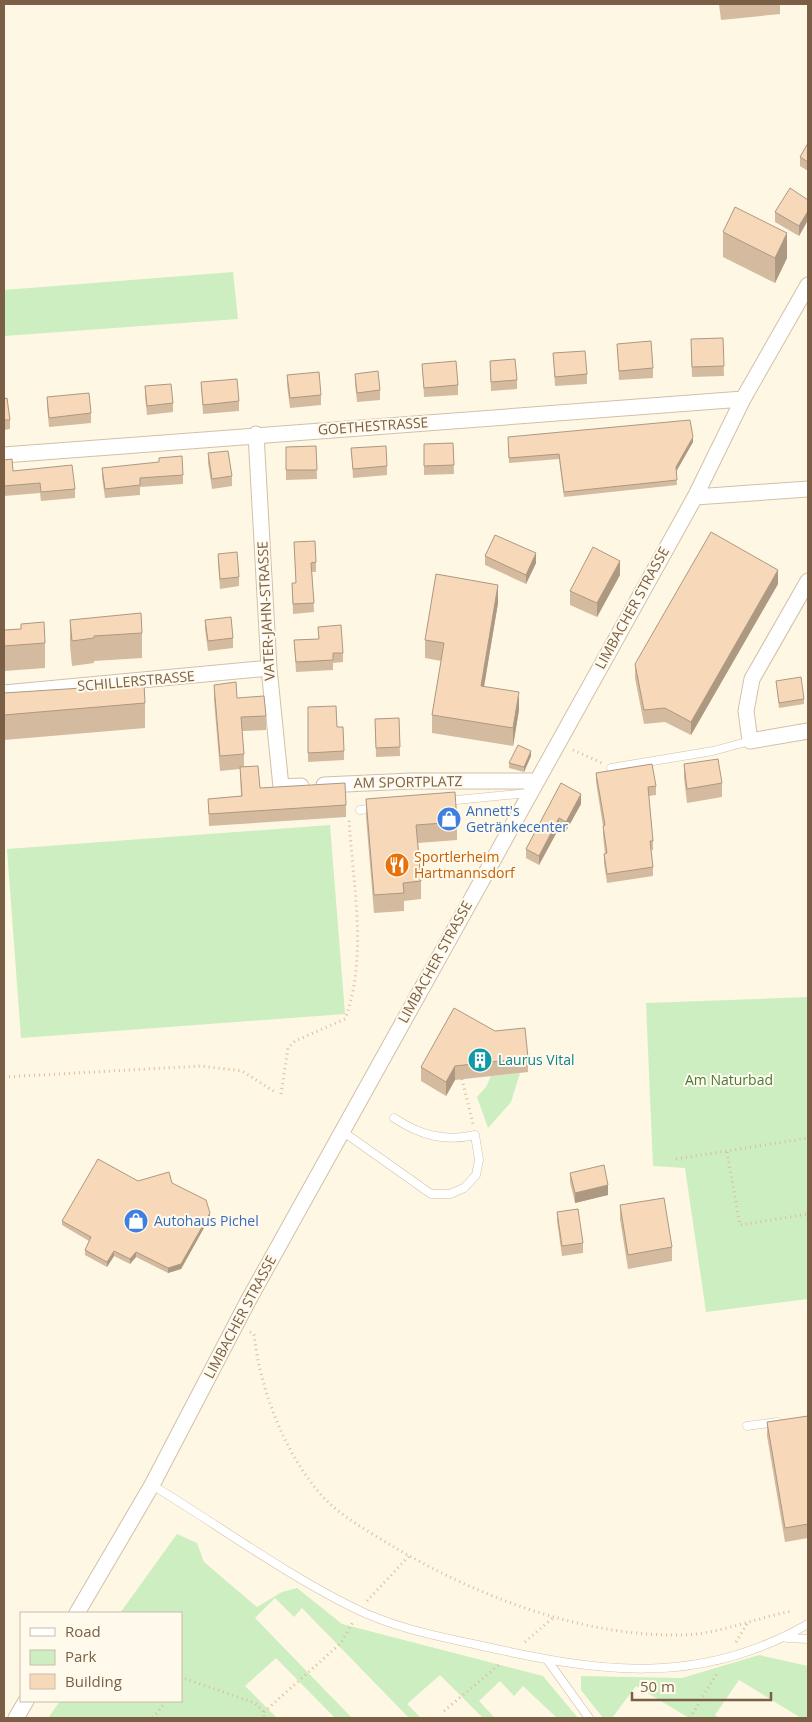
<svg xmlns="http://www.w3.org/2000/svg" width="812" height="1722" font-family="'Open Sans',sans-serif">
  <rect width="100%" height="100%" fill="#fef7e4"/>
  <!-- green -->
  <path fill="#cdeec1" d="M233 272 238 319 4 336V290Z
    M330 825 345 1014 21 1038 7 849Z
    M808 997V1299L706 1312 685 1168 653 1166 646 1003Z
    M520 1073 511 1102 488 1128 477 1097 486 1087 491 1076Z
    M177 1534 197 1543 204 1562 257 1607 282 1592 297 1588 342 1624 543 1676 578 1718H557L523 1686 514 1696 500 1681 479 1701 495 1718H483L440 1675 407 1704 421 1718H409L302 1608 294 1617 275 1598 255 1618 352 1718H335L276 1658 245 1686 277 1718H48L60 1701H181V1613H120Z
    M759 1655 808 1666V1718H801L739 1680 715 1715 719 1718H689L636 1686 612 1718H603L581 1690V1676L682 1678Z"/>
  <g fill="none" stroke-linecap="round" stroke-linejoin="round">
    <defs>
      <path id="lane" d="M611 768 713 751 750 741
        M446 801 528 793
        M360 810 374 808
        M342 1131 431 1194H450L464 1188 476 1175 479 1160 475 1135C444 1142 420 1135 394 1118
        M747 1426 777 1422
        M152 1485C218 1525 282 1572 352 1607 391 1627 436 1636 478 1645 598 1672 697 1688 808 1624
        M787 1638 808 1639
        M548 1661 589 1718"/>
      <path id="street" d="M256 434 269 668 281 787 301 786
        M4 455 743 399
        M695 497 808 489
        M808 581 752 679 746 711 750 741 808 731
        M4 693 269 668
        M324 785 411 781H535
        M77 1613 152 1485 248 1301 695 497 743 399 808 285
        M16 1718 26 1701"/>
    </defs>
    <!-- lane casing -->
    <use href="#lane" stroke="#d1c0a8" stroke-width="9"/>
    <!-- street casing -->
    <use href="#street" stroke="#d1c0a8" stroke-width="17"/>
    <!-- path -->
    <path stroke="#dcbc9b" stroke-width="3" stroke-dasharray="1 4" stroke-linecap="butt" d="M573 750 602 763
      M4 1077 201 1066 242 1071 275 1092
      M462 1079 473 1124
      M281 1094 288 1048 295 1041 345 1019C368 958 353 885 349 820L351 818
      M727 1152 740 1225 808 1214
      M676 1159 808 1138
      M250 1332 254 1334C260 1392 288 1463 330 1504 350 1522 376 1536 399 1550 482 1598 582 1636 679 1635 718 1635 754 1618 793 1611
      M367 1601 409 1556
      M525 1642 554 1617
      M736 1642 747 1624
      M181 1680 183 1678 255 1703 264 1712V1718
      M444 1711 501 1663
      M264 1712 341 1643 354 1620
      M153 1718 166 1701
      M690 1718 717 1673"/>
    <!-- lane -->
    <use href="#lane" stroke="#fff" stroke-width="8"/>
    <!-- street -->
    <use href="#street" stroke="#fff" stroke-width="15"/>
  </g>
  <!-- wall -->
  <path fill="#d4bb9f" d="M719 4H780V14L721 20Z
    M808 143V171L800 166V157Z
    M808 200V220L799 236 775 222V212Z
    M723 232 787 258 775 283 723 257Z
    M723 338 724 376 692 377 691 349Z
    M617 344 653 368V378L619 380Z
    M553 353 587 374V384L555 386Z
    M490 361 517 380V389L491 391Z
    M422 364 458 385V395L424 397Z
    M355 374 380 390V400L357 402 355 383Z
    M287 375 321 395V405L290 408 287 385Z
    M201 382 239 401V411L203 414Z
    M145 386 173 403V412L147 415 145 396Z
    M47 397 91 413V423L49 427 47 406Z
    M4 399 10 420V429L4 430Z
    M508 442H693L676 471 677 485 564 497 559 459 509 463Z
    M453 443 454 474 424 475V444Z
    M316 446 317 479 286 480V447Z
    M351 448 387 466V475L353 478Z
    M208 453 232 476V486L212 489 208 463Z
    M4 460 13 471 75 489V498L41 501 40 493 4 496Z
    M102 468 183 475V484L140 487V495L105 498 102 477Z
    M294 542 316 562V572H312L314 612 293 614 292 583H296Z
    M218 554 239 577V586L220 589 218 563Z
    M485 556 536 563 526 584 485 565Z
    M620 575 597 617 570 605V591Z
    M778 584 691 735 665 722 644 724 635 678V664Z
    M498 603 484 687 519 710 513 746 432 733V715L441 661 425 658V640Z
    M70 620 142 633V658L94 661V663L72 666 70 646Z
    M205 620 233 638V648L208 651 205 629Z
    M318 627 343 653V662L333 663V670L296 672 294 640 319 639Z
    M4 630 45 643V668L4 671Z
    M776 681 804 699V704L779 708Z
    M214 685 237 698 266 716V730L242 731 244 754V766L260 788 346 805V817L209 826 208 799 241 796 240 769 220 771 214 700Z
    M4 693 145 703V728L4 740Z
    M308 707 337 727 344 751V760L308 762Z
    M399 718 400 756 376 757 375 719Z
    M531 756 524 772 509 768V763Z
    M684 764 722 783V797L687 803 684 778Z
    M596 773 656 786V795L649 796 653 841V850H651L653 867V876L607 883 604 863V854H605L603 835V826L596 782Z
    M561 783 581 804 566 831 559 828 539 865 526 858V849Z
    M366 799 457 822V840L418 843 421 881V899L404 901V911L374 913 366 817Z
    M528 1058V1072L455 1080 446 1096 421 1081V1067Z
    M570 1173 608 1195 575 1203 570 1182Z
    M138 1181 172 1183 210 1217 181 1269 168 1273 136 1257 130 1264 114 1256 107 1267 85 1255V1250L89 1241 62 1225V1221Z
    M620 1205 672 1247V1261L628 1269 620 1219Z
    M557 1212 583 1243V1253L562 1256 557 1221Z
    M808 1416V1538L785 1542 767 1436V1422Z"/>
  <!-- shaded-wall -->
  <path fill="#ad9882" d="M808 211V220L799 236V226Z
    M787 233V258L775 283V258Z
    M693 437V442L676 472V467Z
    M536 553V563L526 584V575Z
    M620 561V575L597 617V603Z
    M778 570V584L691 735V722Z
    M498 585V603L481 704V686Z
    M519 692V710L513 746V728Z
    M531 751V756L524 772V767Z
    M581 794V804L566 831V822Z
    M559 818V828L539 865V856Z
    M455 1066V1080L446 1096V1082Z
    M608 1185V1195L575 1203V1193Z
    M210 1213V1217L181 1269 168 1273V1268Z
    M114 1251V1256L107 1267V1262Z
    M136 1252V1257L130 1264V1259Z"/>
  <!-- building -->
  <path fill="#f7d9b9" stroke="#ad9882" d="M808 143V162L800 157Z
    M790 188 808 200V211L799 226 775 212Z
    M735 207 787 233 775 258 723 232Z
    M723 338 724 366 692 367 691 339Z
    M651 341 653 368 619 371 617 344Z
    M585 351 587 374 555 377 553 353Z
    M515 359 517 380 491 382 490 361Z
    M456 361 458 385 424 388 422 364Z
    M378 371 380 390 357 393 355 374Z
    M319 372 321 395 290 398 287 375Z
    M237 379 239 401 203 405 201 382Z
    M171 384 173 403 147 406 145 386Z
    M89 393 91 413 49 418 47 397Z
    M7 398 10 420H4V399Z
    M690 420 693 437 676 467 677 480 564 492 559 454 509 458 508 437Z
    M453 443 454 465 424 466V444Z
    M316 446 317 470H286V447Z
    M386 446 387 466 353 469 351 448Z
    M228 451 232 476 212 479 208 453Z
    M182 456 183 475 140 478V485L105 489 102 468 159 462V458Z
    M12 459 13 471 72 465 75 489 41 492 40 483 4 486V460Z
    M711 532 778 570 691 722 665 708 644 710 635 664Z
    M495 535 536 553 526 575 485 556Z
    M315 541 316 562 311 563 314 603 293 604 292 583H296L294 542Z
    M593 547 620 561 597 603 570 591Z
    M237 552 239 577 220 579 218 554Z
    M436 574 498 585 481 686 519 692 513 728 432 715 444 643 425 640Z
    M141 613 142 633 94 636V638L72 641 70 620Z
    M231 617 233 638 208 641 205 620Z
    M44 622 45 643 4 646V630L21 629V624Z
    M341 625 343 653H333V660L296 662 294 640 319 639 318 627Z
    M801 677 804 699 779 703 776 681Z
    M236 682 237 698 264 696 266 716 241 717 244 754 220 756 214 685Z
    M144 684 145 703 4 715V693Z
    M336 706 337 727H343L344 751 308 753V707Z
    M399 718 400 747 376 748 375 719Z
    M518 745 531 751 524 767 509 763Z
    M718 759 722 783 687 789 684 764Z
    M652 764 656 786 648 787 653 841H650L653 867 607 874 604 854 607 853 603 826 605 825 596 773Z
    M258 766 260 788 345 783 346 805 209 814 208 799 242 796 240 767Z
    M561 783 581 794 566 822 559 818 539 856 526 849Z
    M455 792 457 822 416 825 421 881 403 883 404 893 374 895 366 799Z
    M454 1008 495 1031 525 1028 528 1058 455 1066 446 1082 421 1067Z
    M98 1159 138 1181 169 1172 172 1183 206 1200 210 1213 181 1264 168 1268 136 1252 130 1259 114 1251 107 1262 85 1250 91 1237 62 1221Z
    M604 1165 608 1185 575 1193 570 1173Z
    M664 1198 672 1247 628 1255 620 1205Z
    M578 1209 583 1243 562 1246 557 1212Z
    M808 1416V1524L785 1528 767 1422Z"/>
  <!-- icons -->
  <defs>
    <symbol id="shop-disc" viewBox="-11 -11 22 22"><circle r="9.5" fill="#3f7fe0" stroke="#fffaec"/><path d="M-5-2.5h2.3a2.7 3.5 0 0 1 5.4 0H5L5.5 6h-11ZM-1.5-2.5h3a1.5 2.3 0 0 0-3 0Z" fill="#fff"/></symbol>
    <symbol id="restaurant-disc" viewBox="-11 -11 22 22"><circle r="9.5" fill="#e8710a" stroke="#fffaec"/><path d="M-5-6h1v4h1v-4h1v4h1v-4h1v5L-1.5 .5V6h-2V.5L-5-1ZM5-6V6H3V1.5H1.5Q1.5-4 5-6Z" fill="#fff"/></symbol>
    <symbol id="building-disc" viewBox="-11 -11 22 22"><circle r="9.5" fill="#0f9aa8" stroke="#fffaec"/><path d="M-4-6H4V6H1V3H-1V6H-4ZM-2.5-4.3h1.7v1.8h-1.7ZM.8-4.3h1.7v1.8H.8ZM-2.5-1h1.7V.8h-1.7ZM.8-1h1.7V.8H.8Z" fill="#fff"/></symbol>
  </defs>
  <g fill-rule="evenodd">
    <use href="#shop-disc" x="435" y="805" width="28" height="28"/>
    <use href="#restaurant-disc" x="383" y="851" width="28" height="28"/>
    <use href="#building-disc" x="466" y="1046" width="28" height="28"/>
    <use href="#shop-disc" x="122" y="1207" width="28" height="28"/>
  </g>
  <g text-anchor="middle" stroke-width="4" stroke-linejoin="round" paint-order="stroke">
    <!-- street labels -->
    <g font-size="14" fill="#7a5f46" stroke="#fffaec">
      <text transform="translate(373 426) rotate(-4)" y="5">GOETHESTRASSE</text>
      <text transform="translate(632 608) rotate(-61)" y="5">LIMBACHER STRASSE</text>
      <text transform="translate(266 611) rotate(-93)" y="5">VATER-JAHN-STRASSE</text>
      <text transform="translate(136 681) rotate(-5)" y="5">SCHILLERSTRASSE</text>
      <text transform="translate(408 782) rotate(-1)" y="5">AM SPORTPLATZ</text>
      <text transform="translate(435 962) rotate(-61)" y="5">LIMBACHER STRASSE</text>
      <text transform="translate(240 1317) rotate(-62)" y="5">LIMBACHER STRASSE</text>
    </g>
    <!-- shop labels -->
    <g font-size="14" fill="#366cbe" stroke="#fffaec" text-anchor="start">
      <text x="466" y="816">Annett's<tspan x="466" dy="16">Getränkecenter</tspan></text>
      <text x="154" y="1226">Autohaus Pichel</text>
    </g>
    <!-- food labels -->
    <g font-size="14" fill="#c56008" stroke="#fffaec" text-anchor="start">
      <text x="414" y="862">Sportlerheim<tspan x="414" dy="16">Hartmannsdorf</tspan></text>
    </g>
    <!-- culture labels -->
    <g font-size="14" fill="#0d838f" stroke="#fffaec" text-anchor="start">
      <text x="498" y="1065">Laurus Vital</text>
    </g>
    <!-- park labels -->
    <g font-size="14" fill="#467a3b" stroke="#fffaec">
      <text x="729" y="1085">Am Naturbad</text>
    </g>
  </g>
  <!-- border -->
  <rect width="812" height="1722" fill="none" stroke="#7a5f46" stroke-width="10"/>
  <!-- legend -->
  <rect x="20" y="1612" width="162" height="90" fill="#fffaec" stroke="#cabcaa"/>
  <rect x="30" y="1628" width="25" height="8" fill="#ffffff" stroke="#cabcaa"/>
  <text x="65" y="1637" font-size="15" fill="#7a5f46">Road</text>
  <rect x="30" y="1650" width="25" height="15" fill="#cdeec1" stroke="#cabcaa"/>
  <text x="65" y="1662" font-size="15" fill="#7a5f46">Park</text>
  <rect x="30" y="1674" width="25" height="15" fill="#f7d9b9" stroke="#cabcaa"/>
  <text x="65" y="1687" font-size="15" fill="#7a5f46">Building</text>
  <!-- scale -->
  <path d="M632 1692v8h139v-8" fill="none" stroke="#7a5f46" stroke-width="2.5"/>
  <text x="640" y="1692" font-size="15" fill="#7a5f46" stroke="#fffaec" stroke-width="4" paint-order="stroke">50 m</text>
</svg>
